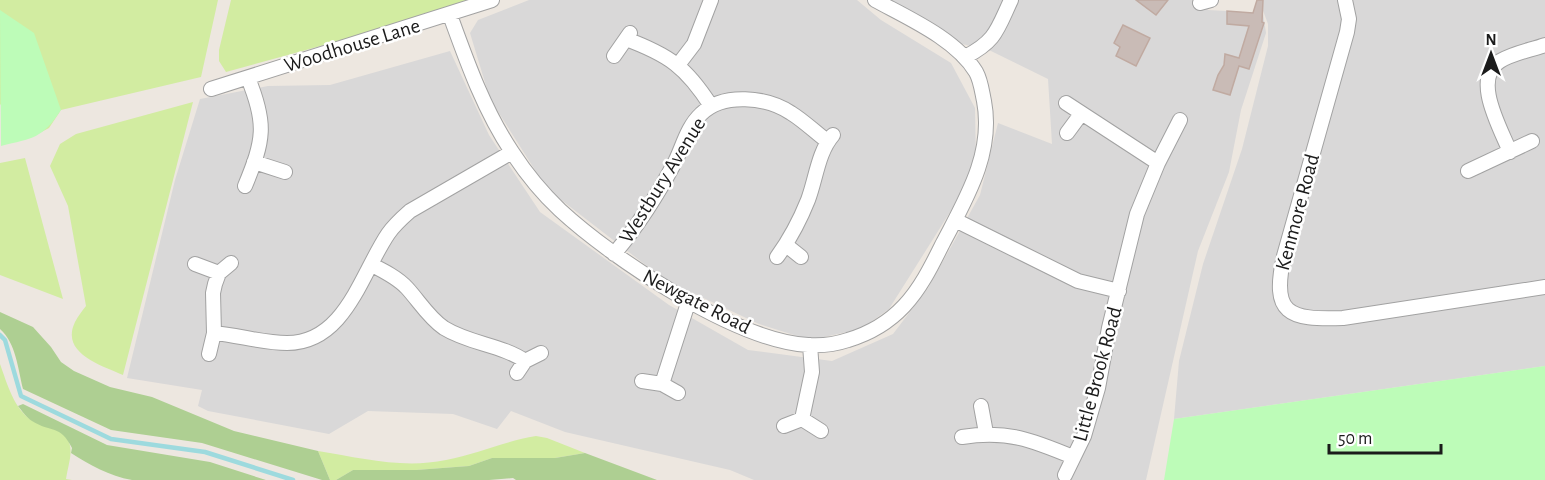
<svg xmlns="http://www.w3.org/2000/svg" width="1545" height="480" font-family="'Alegreya Sans',sans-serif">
  <rect width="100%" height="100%" fill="#ede7e0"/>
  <!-- residential -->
  <path fill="#d9d8d8" d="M529 0H857L881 20 951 63 975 108 976 161 952 209 889 309 861 329 810 340 759 324 665 280 547 189 490 99 470 33 478 20Z
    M888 0H1200L1208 10 1263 13 1266 33 1241 110 1229 172 1198 251 1146 480H754L730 470 565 432 511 411 497 429 453 414 368 411 329 434 208 411 198 406 202 390 127 378 175 180 200 99 268 86 330 85 450 51 489 135 540 212 669 305 748 350 832 361 893 334 928 288 980 195 998 123 1052 144 1048 79 991 51 958 43Z
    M1259 0H1545V366L1174 419 1179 361 1203 264 1242 149 1268 46V24Z"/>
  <!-- grass -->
  <path fill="#d2eca1" d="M0 0H218L201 77 61 110 49 128 32 137 0 104Z
    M231 0H478L448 11 226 72 219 61V50Z
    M193 102 123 375C101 365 60 353 75 322 78 316 82 311 86 306L68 206 50 166 60 144 76 134Z
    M25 158 63 299 0 275V163Z
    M0 364C7 383 14 410 33 421 38 424 45 425 51 427 79 439 70 455 66 479L72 480H0Z
    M536 436 547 438 585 453 555 458H492L469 466 416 470H353L336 480H330L318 451C361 458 403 469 446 460 477 454 505 441 536 436Z"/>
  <!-- forest -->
  <path fill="#aecf92" d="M0 312 33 327 51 347 61 362 74 371 110 387 152 397 234 431 318 451 330 480H322L202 443 111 430 23 389C18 369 16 343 0 329Z
    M23 404 107 445 210 462 266 480H132C109 476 90 465 71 453L72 448C60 424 51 433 32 421 27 418 22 411 18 406Z
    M585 453 657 480H516L513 478 489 480H336L353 470H416L469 466 492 458H555Z"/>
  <!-- park -->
  <path fill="#bdfcb8" d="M0 10 34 33 61 110C42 139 33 138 1 146Z
    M1545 366V480H1164L1174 419Z"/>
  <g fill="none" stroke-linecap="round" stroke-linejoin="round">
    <!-- stream -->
    <path stroke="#9ddade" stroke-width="4.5" d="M0 335 5 340 21 396 111 439 205 452 293 480"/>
  </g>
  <!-- building -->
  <path fill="#c9bbb6" stroke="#c0aaa1" stroke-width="1.5" d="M1136 0H1168L1156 15Z
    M1257 0H1263L1262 22 1264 23 1249 69 1239 66 1230 95 1213 90 1218 75 1224 65 1225 54 1239 58 1249 26 1227 24V11L1253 13Z
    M1123 25 1150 38 1136 66 1116 56 1120 47 1114 43Z"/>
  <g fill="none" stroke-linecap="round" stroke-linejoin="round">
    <defs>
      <path id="street" d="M1345 0 1349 19 1347 32 1284 256C1271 314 1288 320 1343 318L1545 287
        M1200 3 1211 0
        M450 15C467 62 484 110 512 152 525 172 542 193 560 210 613 259 736 341 808 345 821 346 836 344 848 340 868 334 889 322 904 306 921 288 932 265 943 243 966 199 994 153 984 101 982 92 981 81 976 72 956 39 908 18 875 0
        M626 39C669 55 686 67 711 106
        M614 56 630 33
        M965 57C996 41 997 30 1011 0
        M678 65 694 44 711 0
        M211 89 492 0
        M1066 103 1158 163
        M1067 133 1081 114
        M1510 152C1501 129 1471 78 1500 61 1513 53 1531 50 1545 45
        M254 162 285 172
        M1468 171 1532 141
        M245 186C264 140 267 124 248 78
        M955 220 1078 281 1119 291
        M786 245 801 257
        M614 254C637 227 658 194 675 162 683 146 687 127 701 114 723 92 767 97 791 113 804 121 815 132 827 141
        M777 257C790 239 800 220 808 200 816 179 818 152 833 135
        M195 264 219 273
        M372 265C384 271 398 278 407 288 419 301 429 318 444 328 470 344 502 345 525 361
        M214 333C238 335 262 343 287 343 345 343 361 274 388 234 394 225 402 218 410 211L512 152
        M209 354 214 333 213 293 215 284 219 273 231 263
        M517 373 525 361 541 353
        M642 381 662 384 678 393
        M662 384 689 300
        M981 406 986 433
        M802 419 812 372 810 345
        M784 426 802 419 821 431
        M962 437C1008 430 1032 440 1073 457
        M1065 475 1084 436 1098 388 1109 328 1137 214 1158 163 1180 120"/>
    </defs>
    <!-- street casing -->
    <use href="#street" stroke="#a2a2a2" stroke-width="16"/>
    <!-- street -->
    <use href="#street" stroke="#fff" stroke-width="14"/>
  </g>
  <g text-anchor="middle" stroke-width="5" stroke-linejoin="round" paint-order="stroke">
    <!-- street labels -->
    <g font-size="21" fill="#1b1b1b" stroke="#fff">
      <text transform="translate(352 45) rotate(-17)" y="7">Woodhouse Lane</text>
      <text transform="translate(662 180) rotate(-58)" y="7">Westbury Avenue</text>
      <text transform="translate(1297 212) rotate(-75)" y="7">Kenmore Road</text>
      <text transform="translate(697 301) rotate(27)" y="7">Newgate Road</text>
      <text transform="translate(1097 374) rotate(-75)" y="7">Little Brook Road</text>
    </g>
  </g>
  <!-- north arrow -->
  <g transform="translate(1491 54)" stroke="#ffffff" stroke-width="4.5" paint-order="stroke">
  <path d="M0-4.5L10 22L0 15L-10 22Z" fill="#1b1b1b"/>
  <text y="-9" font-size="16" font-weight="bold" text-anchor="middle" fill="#1b1b1b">N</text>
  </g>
  <!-- scale -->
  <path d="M1329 444v9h112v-9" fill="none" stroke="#1b1b1b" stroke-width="3"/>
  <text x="1338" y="444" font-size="18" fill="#1b1b1b" stroke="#ffffff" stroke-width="4.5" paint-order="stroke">50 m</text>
</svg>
